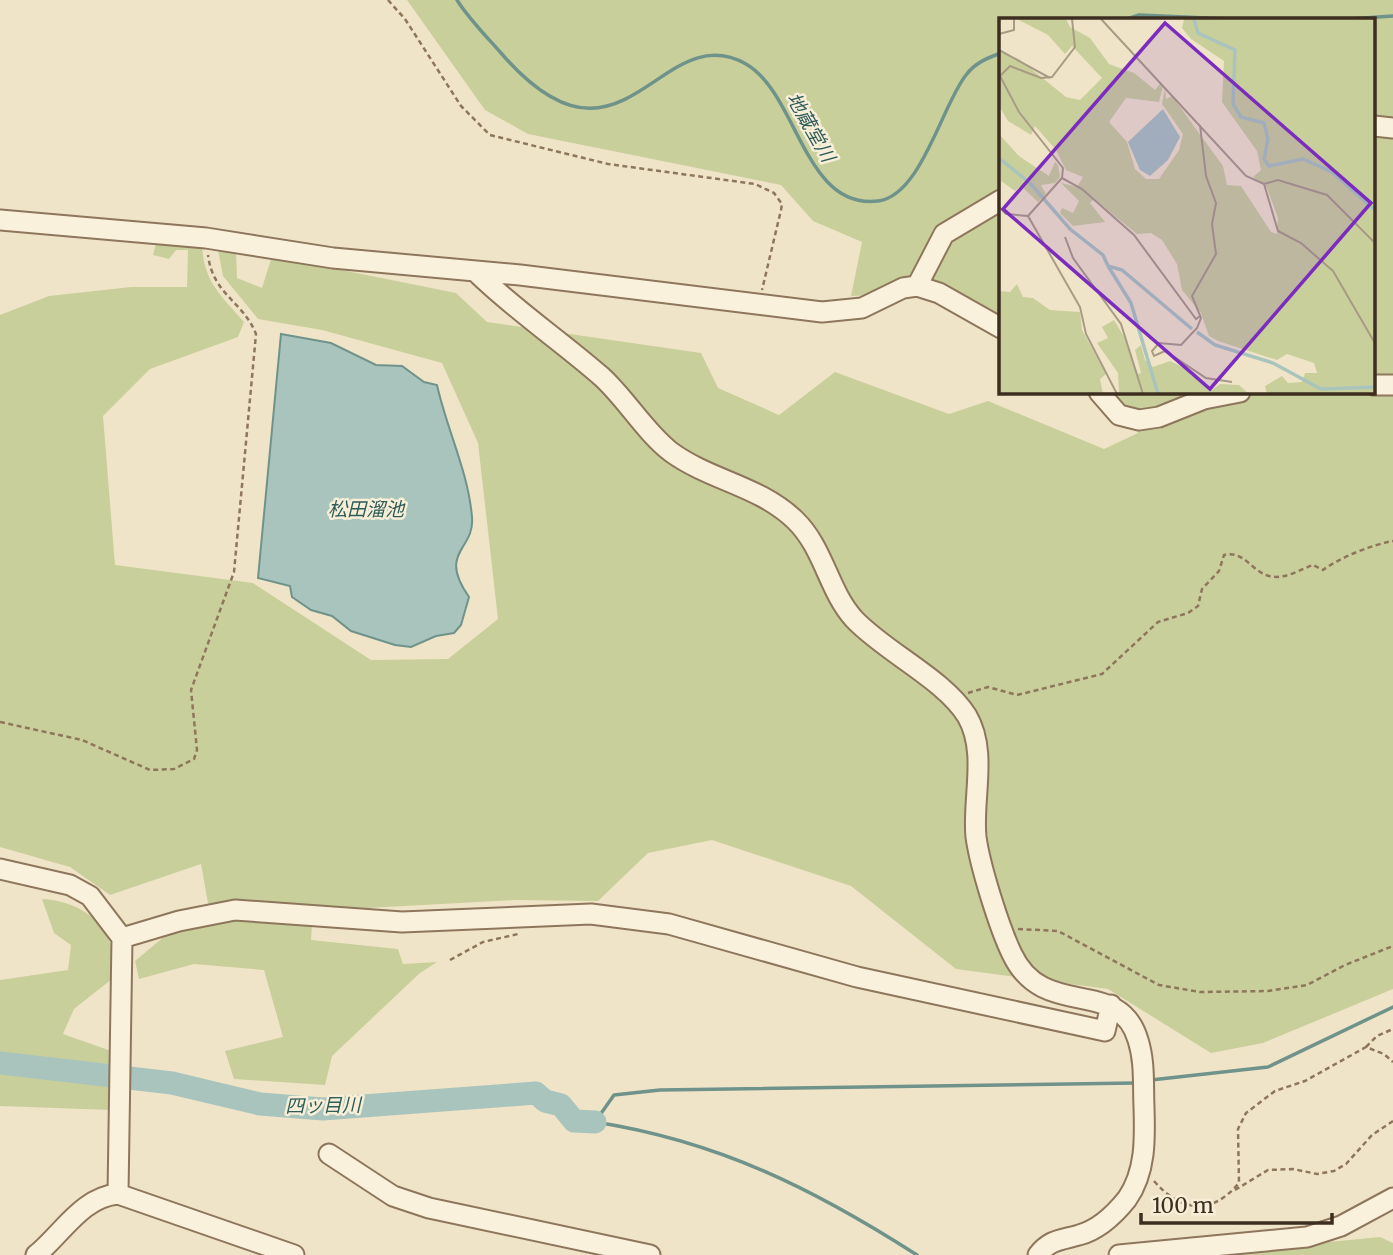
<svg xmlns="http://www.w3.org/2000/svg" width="1393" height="1255" font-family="Merriweather,'Noto Sans JP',serif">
  <rect width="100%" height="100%" fill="#f0e4c8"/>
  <!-- green -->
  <path fill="#c9cf9b" d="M407 0H1393V989L1263 1043 1211 1053 1108 989 956 969 851 886 712 840 648 853 598 901 515 900 313 911 311 940 398 949 403 964 437 962 420 973 332 1056 325 1085 234 1079 225 1051 283 1037 264 970 194 964 139 979 135 961 172 930 211 920 201 864 110 895 70 867 0 847V315L49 296 131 287H187L188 250H176L169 259 153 255 157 240 202 247C205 284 221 295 244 322L238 337 150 369 103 416 115 565 253 583 371 660 448 659 498 619 478 443 442 363 322 330 258 319 223 276 217 245 236 250 237 278 262 288 272 256 456 293 487 322 701 353 718 388 779 415 835 372 949 414 988 401 1104 449 1138 433 1129 410 1109 392H1374V19H1001V321L911 275 873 295 851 296 862 242 813 221 781 185 528 134 485 110Z
    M42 899C68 900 98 913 109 940 113 951 111 968 112 979L74 1009 63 1034 114 1052 111 1110 0 1106V980L68 970 71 945 54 933Z
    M1380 1237 1393 1243V1255H1230L1248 1250Z"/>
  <!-- water -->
  <path fill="#a9c4bc" stroke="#6f938a" stroke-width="2" d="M281 334 331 343 376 365 402 366 424 382 437 385C447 430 468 471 472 517 475 551 437 551 469 597L461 625 454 633 436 636 411 647 395 645 351 631 332 616 311 610 292 597 290 586 258 578Z"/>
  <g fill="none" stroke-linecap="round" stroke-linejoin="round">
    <!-- stream -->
    <path stroke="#6f938a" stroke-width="3.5" d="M457 0C469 19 486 36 501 53 623 194 659 15 746 64 798 94 804 210 878 201 921 196 942 105 966 75 975 63 987 58 1001 53
      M1127 19 1139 15 1230 19
      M1348 19 1393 16
      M1151 1080 1268 1067 1393 1007
      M917 1255C814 1189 718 1141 595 1122L614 1095 660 1090 1136 1083"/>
    <!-- river -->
    <path stroke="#a9c4bc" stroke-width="23" d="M0 1063 172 1083 260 1104 323 1109 536 1093 545 1101 561 1105 574 1121 595 1122"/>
    <defs>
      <path id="minor" d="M1374 126 1393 128
        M0 220 206 238 333 258 520 275 822 312 862 308 903 288 917 286 939 293 1001 328
        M477 273C516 311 561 341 602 377 627 400 645 432 671 452 711 481 758 485 795 520 824 548 828 590 854 619 885 652 944 679 967 716 988 752 972 799 976 837 980 866 999 927 1012 954 1044 1022 1119 975 1138 1040 1145 1062 1143 1084 1144 1107 1145 1138 1146 1172 1127 1199 1115 1214 1098 1230 1079 1235 1062 1240 1050 1239 1038 1255
        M917 286 944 234 1001 200
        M1374 385H1393
        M1099 392 1119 415 1139 420 1159 417 1204 399 1240 392
        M0 869 70 885 90 896 122 938 118 1194
        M122 938 179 921 235 910 402 922 591 914 669 924 857 977 1105 1031 1111 1005
        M329 1154 393 1196 429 1208 650 1255
        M36 1255C62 1234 82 1197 118 1194L294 1255
        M1119 1255 1307 1237 1341 1226 1393 1198"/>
    </defs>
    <!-- minor casing -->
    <use href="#minor" stroke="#8d765c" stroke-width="23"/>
    <!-- path -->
    <path stroke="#8d765c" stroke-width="2.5" stroke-dasharray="5 3.5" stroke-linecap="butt" d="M388 0 405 19 461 106 490 135 608 164 755 184 774 193 782 204 781 210 762 290
      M968 693 988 687 1017 695 1102 674 1158 622 1188 613 1198 606 1202 589 1219 571 1224 555C1244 550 1251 571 1269 576 1284 580 1299 570 1313 565L1323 570C1341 557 1371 545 1393 541
      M0 722 82 740 150 770 174 769 194 759 197 750 191 690 234 572 256 334C243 301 213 295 208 255
      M1018 929 1058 931 1159 985 1200 992 1268 991 1307 985 1345 965 1393 946
      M450 960 483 942 518 934
      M1366 1047 1377 1036 1393 1029
      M1154 1181C1182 1213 1212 1215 1239 1183L1238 1129 1246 1113 1275 1091 1305 1081 1366 1047 1384 1054 1393 1062
      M1235 1190 1268 1170 1293 1169 1317 1174 1334 1171 1346 1164 1372 1135 1393 1121"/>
    <!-- minor -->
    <use href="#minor" stroke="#faf1dc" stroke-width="19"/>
  </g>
  <g text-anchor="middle" stroke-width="5" stroke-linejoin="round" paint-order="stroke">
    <!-- water labels -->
    <g font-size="19" font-style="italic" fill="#2f5d5a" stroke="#f7eed8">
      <text transform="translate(811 127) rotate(60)" y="7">地蔵堂川</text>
      <text x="366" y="516">松田溜池</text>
      <text transform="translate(323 1105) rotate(-1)" y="7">四ッ目川</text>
    </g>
  </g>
  <!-- overview -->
  <g transform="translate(999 18)">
    <rect width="376" height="376" fill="#f0e4c8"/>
    <path d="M18 1H67L71 9 91 20 110 46 135 55 156 72 161 66 158 61 164 68 160 84 127 80 110 104 128 124 136 151 147 161H160L180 132 184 116 163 86 166 69 167 81 173 78 224 148 228 167 242 168 272 214 278 216 279 200 268 170 254 159 262 152 258 133 223 84 225 43 192 21 183 10 185 1H376V376H268L266 368 283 358 289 365 303 364 306 355H318L315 345 288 336 278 342 219 323 210 318 202 295 183 272 178 246 163 222 152 215 138 216 95 181 91 185 106 204 74 208 61 195 63 190 74 195 80 183 62 165 78 169 84 159 67 152 57 132 36 108 32 117 9 103 0 88V34L20 41 67 79 81 82 103 60 73 28 66 36 49 17ZM0 116 20 138 50 158 56 144 59 147 61 159 56 165 42 167 47 176 39 184 22 168 16 173 2 163ZM18 266 24 279 34 280 51 292 81 294 83 312 107 356 101 361 104 376H0V273L11 274ZM115 302 127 322 139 356 142 355 136 332 142 327 146 342 154 349 171 343 190 352 213 372 221 366 240 367 250 376 120 374 119 355 98 325 109 320 103 309Z" fill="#c9cf9b"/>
    <path d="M164 91 181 119 169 142 151 158 141 152 129 124Z" fill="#a9c4bc"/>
    <path fill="none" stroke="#a9c4bc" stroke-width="3.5" d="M195 1 199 15 236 32 234 86 242 99 265 105 269 121 265 141 270 148 304 141 333 154 377 193M0 140 31 165 71 211 104 237 109 248M109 248 123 252 193 311M109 248 132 285 159 376M198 314 216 327 274 345 322 371 377 369"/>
    <path fill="none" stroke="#a89b85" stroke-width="2" d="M102 1 247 158 265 166 279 162 328 177 377 226M0 16 15 12V1M0 32 51 60M201 107 207 158 217 185 213 206 217 236 193 278 202 300 198 310 182 327 160 325 153 333 155 338 166 333 207 360 233 364M63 160 83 171 135 217 197 301 201 298M265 166 279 213 302 225 334 253 377 327M0 189 7 196 29 198 81 289 87 316 118 376M29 198 63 160 64 150 20 94 1 58 11 48 42 60 53 59 76 29 73 1M66 219 74 240 122 306 144 376"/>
    <path fill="#7b2cbf" fill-opacity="0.15" stroke="#7b2cbf" stroke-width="3.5" d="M166 5 372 185 211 371 4 191Z"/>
    <rect width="376" height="376" fill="none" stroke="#3d2e20" stroke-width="3.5"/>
  </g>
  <!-- scale -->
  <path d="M1141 1213v10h191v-10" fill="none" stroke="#3d2e20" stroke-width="3.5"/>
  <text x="1152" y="1213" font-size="21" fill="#3d2e20" stroke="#f7eed8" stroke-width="5" paint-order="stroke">100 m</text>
</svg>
